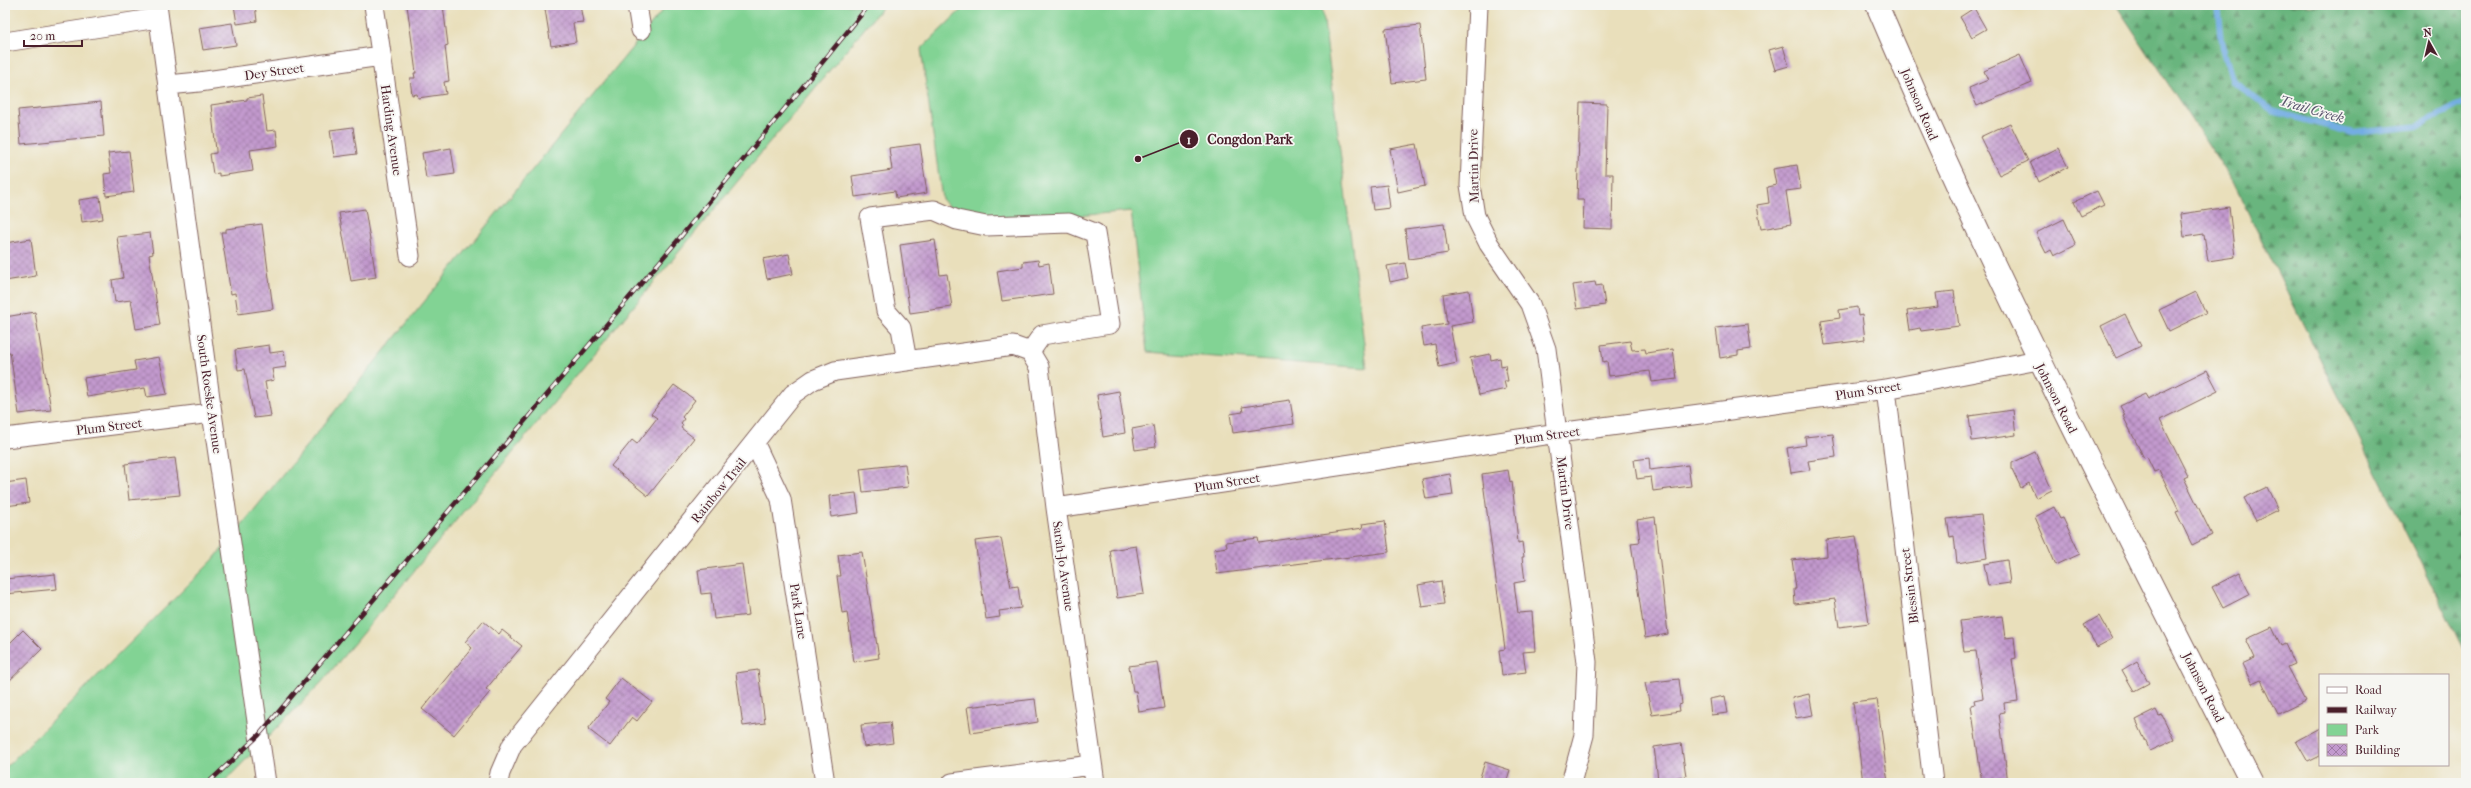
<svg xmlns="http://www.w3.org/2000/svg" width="2471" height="788" font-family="'IM FELL French Canon',serif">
  <defs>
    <pattern id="forest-firs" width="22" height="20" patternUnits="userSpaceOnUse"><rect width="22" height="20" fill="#69b57e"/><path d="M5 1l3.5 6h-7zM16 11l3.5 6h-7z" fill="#589367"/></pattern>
    <pattern id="building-cross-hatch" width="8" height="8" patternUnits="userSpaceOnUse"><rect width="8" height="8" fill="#c29ace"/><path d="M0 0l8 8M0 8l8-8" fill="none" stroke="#a07da7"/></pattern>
  </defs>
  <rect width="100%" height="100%" fill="#f6f6f2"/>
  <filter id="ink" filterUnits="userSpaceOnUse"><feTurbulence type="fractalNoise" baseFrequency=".025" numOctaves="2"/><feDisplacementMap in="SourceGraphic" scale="8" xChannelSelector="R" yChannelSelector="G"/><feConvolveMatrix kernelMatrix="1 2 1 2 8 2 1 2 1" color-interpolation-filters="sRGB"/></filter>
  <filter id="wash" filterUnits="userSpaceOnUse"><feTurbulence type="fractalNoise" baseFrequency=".012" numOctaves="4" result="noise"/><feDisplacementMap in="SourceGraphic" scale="16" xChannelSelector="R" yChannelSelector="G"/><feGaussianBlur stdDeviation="0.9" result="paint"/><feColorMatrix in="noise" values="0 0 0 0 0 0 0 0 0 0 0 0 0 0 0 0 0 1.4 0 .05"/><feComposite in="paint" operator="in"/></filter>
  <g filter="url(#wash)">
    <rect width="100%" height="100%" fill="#e9dfbb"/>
    <!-- green -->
    <path fill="#82d394" stroke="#667960" d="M667 5H884L321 683 223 783H5V768L213 560Z
      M966 5H1322L1367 368 1147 352 1131 211 967 226 942 199 921 49Z"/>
    <!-- forest -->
    <path fill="url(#forest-firs)" stroke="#5a6a54" d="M2116 5H2466V655L2233 182Z"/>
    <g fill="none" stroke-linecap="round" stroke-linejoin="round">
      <!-- stream -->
      <path stroke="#73ade3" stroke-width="6" d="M2217 5 2221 41 2233 82 2272 111 2353 133 2419 126 2466 101"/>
    </g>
    <g id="blocks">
      <!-- building -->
      <path fill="url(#building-cross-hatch)" d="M234 5H255L257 21 237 24Z
        M407 5H443L448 45 445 46 449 81 444 82 446 94 418 98 417 94 412 95 410 78H415L414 73H416Z
        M572 5H580L583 22 573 23 576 42 551 46 545 9Z
        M1974 8 1986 29 1972 37 1960 17Z
        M232 23 236 45 203 50 199 28Z
        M1420 25 1426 79 1392 83 1385 29Z
        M1783 46 1789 66 1775 70 1769 50Z
        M2020 55 2032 83 1977 106 1969 88 1988 80 1984 71Z
        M262 96 267 131 276 130 278 146 250 150 253 171 219 176V173L213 174 210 154 216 153V150L211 105 247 100V98Z
        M101 102 104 136 21 144 18 110Z
        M1580 103 1607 104 1605 174H1613L1612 229 1583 228 1584 200H1577Z
        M2010 123 2028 161 1999 175 1980 137Z
        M353 127 357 154 334 157 330 130Z
        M920 144 927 193 896 198 895 191 855 197 852 176 892 170 889 148Z
        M1417 144 1425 186 1398 192 1390 149Z
        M451 148 455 174 426 178 422 153Z
        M2058 148 2068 167 2039 182 2030 162Z
        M129 151 134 192 106 196 104 174 111 173 108 153Z
        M1797 165 1801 189 1786 191 1791 224 1761 229 1757 205 1769 203 1767 187 1776 185 1773 169Z
        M1387 185 1390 208 1373 210 1370 187Z
        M2097 191 2104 205 2081 216 2074 202Z
        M100 197 103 219 82 222 79 200Z
        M2229 207 2235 257 2208 261 2204 234 2184 237 2181 214Z
        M365 209 376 277 351 281 339 213Z
        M2064 219 2076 245 2054 256 2051 250 2046 253 2036 233Z
        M262 224 273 309 238 314 235 293 231 294 221 232H226V229Z
        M1444 224 1448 253 1409 259 1405 229Z
        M150 233 153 254 149 255 160 325 136 329 131 300 115 302 112 280 123 278 117 237Z
        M31 239 36 276 5 281V243Z
        M935 240 940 275 947 274 952 307 910 313 900 245Z
        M789 254 793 274 767 279 763 259Z
        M1038 260 1039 265 1049 263 1053 294 1002 301 997 271 1023 267V262Z
        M1405 263 1408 278 1390 282 1387 266Z
        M1595 282 1596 286 1602 285 1605 305 1577 309 1573 285Z
        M1469 290 1473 322 1450 326 1457 363 1439 367 1435 344 1424 346 1421 328 1447 324 1443 294Z
        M1954 291 1959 326 1921 331 1920 328 1910 330 1907 311 1938 307 1936 293Z
        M2196 292 2206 313 2169 331 2159 310Z
        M1857 307 1858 316 1862 315 1865 340 1825 345 1821 321 1840 318 1839 310Z
        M35 312 51 410 19 414 10 352 5 353V317Z
        M2125 314 2141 346 2116 358 2101 326Z
        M1748 324 1751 349 1738 351V355L1720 358 1716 328Z
        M1630 341 1632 350 1645 349 1646 353 1673 349 1677 379 1652 382 1650 371 1609 376 1607 361 1603 362 1601 345Z
        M269 345 270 353 284 351 286 367 272 369 274 380 265 382 271 416 254 418 245 369 238 370 235 350Z
        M1490 354 1491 360 1500 358 1501 366 1505 365 1508 381H1504L1506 389 1479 395 1470 358Z
        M159 357 167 394 147 397 145 388 87 397 84 378 136 370 134 361Z
        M2207 370 2218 391 2160 420 2188 476 2184 478 2212 535 2192 545 2176 512 2179 511 2159 470 2154 472 2147 457 2144 458 2123 416 2125 415 2120 406 2145 394 2148 399Z
        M674 385 695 400 682 417 684 419 681 423 683 425 681 428 694 438 648 496 611 466 632 440 637 444 657 418 651 414Z
        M1119 391 1125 433 1103 437 1097 395Z
        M1290 400 1294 424 1233 433 1230 414 1243 412 1242 407Z
        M2013 410 2016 435 1972 441 1969 416Z
        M1153 425 1156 447 1135 450 1132 429Z
        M1833 434 1836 457 1808 461 1810 470 1791 473 1787 448 1806 445 1805 437Z
        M2035 452 2052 490 2036 498 2029 483 2021 488 2012 469V463Z
        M175 458 180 495 129 500 125 464Z
        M1649 458 1650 470 1688 465 1691 486 1653 491 1651 477 1637 479 1634 460Z
        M905 464 908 487 863 492 860 469Z
        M1508 470 1510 482 1512 481 1518 543 1522 542 1524 557H1522L1525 581 1514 583 1518 613 1532 612 1535 651 1523 652 1526 672 1502 675 1499 650 1505 649 1482 474Z
        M1450 474 1453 495 1426 499 1422 479Z
        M26 480 29 503 5 506V483Z
        M2267 487 2278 510 2256 521 2244 498Z
        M856 493 859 513 831 517 829 496Z
        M2054 507 2060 519 2063 518 2080 554 2056 565 2035 517Z
        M1981 515 1987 558 1957 563 1954 536 1950 537 1947 519Z
        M1655 517 1668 634 1645 638 1631 543 1640 542 1637 520Z
        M1385 521 1389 552 1217 574 1214 549 1227 547 1226 542 1258 538 1259 543 1363 528 1362 524Z
        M1856 536 1869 623 1839 627 1835 599 1795 604 1794 589H1796L1792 560 1827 556 1826 540Z
        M1001 538 1011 587 1018 586 1021 608 999 611 1000 617 986 619 975 541Z
        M1136 546 1144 594 1117 598 1110 550Z
        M862 552 879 658 854 662 847 612 842 613 837 576H841L838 555Z
        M2007 560 2010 583 1988 586 1984 564Z
        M742 564 749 615 714 619 711 593 701 594 698 570Z
        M2239 573 2250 594 2223 608 2212 587Z
        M55 574 57 589 5 594V579Z
        M1441 581 1444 604 1422 607 1418 585Z
        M2002 616 2005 638 2014 637 2016 658 2012 659 2018 701 2004 703 2005 712 1999 713 2008 783H1982L1971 705 1975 704 1974 700 1983 698 1976 651 1964 652 1960 621Z
        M2099 616 2112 639 2097 647 2084 625Z
        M483 621 499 634 502 630 522 646 486 689 490 692 454 735 422 709 472 648 465 642Z
        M2272 627 2281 646 2285 644 2294 664 2287 667 2305 701 2278 714 2261 680 2252 684 2242 664 2255 658 2246 639Z
        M23 630 42 649 5 685V648Z
        M2137 661 2149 683 2134 691 2122 670Z
        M1157 662 1164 708 1139 712 1136 691H1133L1129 666Z
        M758 670 765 723 743 726 736 673Z
        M621 678 652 702 637 721 632 717 610 746 588 729 609 702 605 699Z
        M1679 679 1682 704 1679 705 1680 711 1652 715 1645 683Z
        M1809 694 1813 715 1796 718 1792 698Z
        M1725 696 1728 713 1711 715 1709 699Z
        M1035 699 1038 722 971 733 967 707Z
        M1877 699 1888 783H1863L1853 702Z
        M2156 710 2159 716 2162 715 2174 740 2150 751 2136 720Z
        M890 722 893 743 864 747 861 725Z
        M2320 728V756L2308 762 2296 741Z
        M1681 743 1686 776 1658 780 1654 747Z
        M1485 762 1510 770 1506 783H1478Z"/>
    </g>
  </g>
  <g filter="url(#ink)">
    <use href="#blocks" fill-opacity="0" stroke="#82625d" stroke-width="1"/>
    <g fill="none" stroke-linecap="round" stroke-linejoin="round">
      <defs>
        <path id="minor" d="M157 5 212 413 266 783
          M374 5 410 256
          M637 5 641 30
          M1478 5 1470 185 1475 216 1489 244 1530 304 1546 349 1587 662 1584 735 1571 783
          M5 42 158 18
          M168 85 199 82 381 56
          M1030 352 1039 367 1056 508 1095 783
          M907 361 901 328 886 311 870 218 934 210 957 220 986 226 1069 223 1095 233 1110 324 1042 335 1030 352
          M1886 389 1933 783
          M5 438 212 413
          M755 444 781 499 825 783
          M1056 508 1558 433 1886 389 2038 360
          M498 783 500 773 512 745 793 394 813 380 835 371 1013 346 1030 352
          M952 783 1092 765"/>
        <path id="major" d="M1877 5C1990 270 2122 526 2252 783"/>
      </defs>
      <!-- minor casing -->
      <use href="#minor" stroke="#82625d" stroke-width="21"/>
      <!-- major casing -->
      <use href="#major" stroke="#82625d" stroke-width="24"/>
      <!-- minor -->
      <use href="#minor" stroke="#fff" stroke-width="19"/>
      <!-- major -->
      <use href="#major" stroke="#fff" stroke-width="22"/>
      <defs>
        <path id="rail" d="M208 783 259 735 678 240 869 5"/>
      </defs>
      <!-- rail casing -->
      <use href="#rail" stroke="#4a1f2b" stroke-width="4.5"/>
      <!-- rail -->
      <use href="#rail" stroke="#f6f6f2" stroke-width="3" stroke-dasharray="9" stroke-linecap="butt"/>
    </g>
  </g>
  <g text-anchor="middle" stroke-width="3.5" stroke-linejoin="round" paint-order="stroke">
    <!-- street labels -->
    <g font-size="13" fill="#4a1f2b" stroke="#f6f6f2">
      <text transform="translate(274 71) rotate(-8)" y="5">Dey Street</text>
      <text transform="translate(1920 104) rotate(67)" y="5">Johnson Road</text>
      <text transform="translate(392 130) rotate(82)" y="5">Harding Avenue</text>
      <text transform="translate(1473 166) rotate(-91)" y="5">Martin Drive</text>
      <text transform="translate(1868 390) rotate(-9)" y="5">Plum Street</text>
      <text transform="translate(210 394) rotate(82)" y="5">South Roeske Avenue</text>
      <text transform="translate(2057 398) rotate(63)" y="5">Johnson Road</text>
      <text transform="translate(109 426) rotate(-7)" y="5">Plum Street</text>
      <text transform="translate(1547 435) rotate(-8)" y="5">Plum Street</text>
      <text transform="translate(1227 482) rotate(-9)" y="5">Plum Street</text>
      <text transform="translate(718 490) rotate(-51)" y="5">Rainbow Trail</text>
      <text transform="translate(1566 493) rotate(83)" y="5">Martin Drive</text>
      <text transform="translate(1064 566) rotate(82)" y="5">Sarah-Jo Avenue</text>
      <text transform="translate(1909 586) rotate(-97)" y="5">Blessin Street</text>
      <text transform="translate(799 611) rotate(81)" y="5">Park Lane</text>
      <text transform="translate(2204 687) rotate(63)" y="5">Johnson Road</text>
    </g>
    <!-- water labels -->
    <g font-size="14" font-style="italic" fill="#58516b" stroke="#f6f6f2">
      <text transform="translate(2312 109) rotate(16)" y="5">Trail Creek</text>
    </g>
  </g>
  <!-- callouts -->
  <path fill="none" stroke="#4a1f2b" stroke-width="1.5" d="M1138 159L1189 139"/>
  <g fill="#4a1f2b" stroke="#f6f6f2" stroke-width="1.5">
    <circle cx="1138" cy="159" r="4"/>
    <circle cx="1189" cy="139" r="10"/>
  </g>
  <g font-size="12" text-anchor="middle" font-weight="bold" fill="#fff">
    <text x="1189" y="144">1</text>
  </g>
  <g font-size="14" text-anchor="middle" font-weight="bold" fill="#4a1f2b" stroke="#f6f6f2" stroke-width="3.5" stroke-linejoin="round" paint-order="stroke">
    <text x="1250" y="144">Congdon Park</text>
  </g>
  <!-- margin -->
  <rect width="2471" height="788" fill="none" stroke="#f6f6f2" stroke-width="20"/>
  <!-- legend -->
  <rect x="2319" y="674" width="130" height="92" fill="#f6f6f2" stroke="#b1a0a2"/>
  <rect x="2327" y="687" width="20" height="6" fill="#ffffff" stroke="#b1a0a2"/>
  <text x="2355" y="694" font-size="12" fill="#4a1f2b">Road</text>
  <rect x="2327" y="707" width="20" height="6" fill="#4a1f2b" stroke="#b1a0a2"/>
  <text x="2355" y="714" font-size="12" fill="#4a1f2b">Railway</text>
  <rect x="2327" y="724" width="20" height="12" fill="#82d394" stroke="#b1a0a2"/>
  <text x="2355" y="734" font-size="12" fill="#4a1f2b">Park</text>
  <rect x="2327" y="744" width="20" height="12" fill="url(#building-cross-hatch)" stroke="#b1a0a2"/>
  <text x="2355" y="754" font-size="12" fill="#4a1f2b">Building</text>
  <!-- north arrow -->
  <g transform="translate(2429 42) rotate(352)" stroke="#f6f6f2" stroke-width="3" paint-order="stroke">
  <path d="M0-3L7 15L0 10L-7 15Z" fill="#4a1f2b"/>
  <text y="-6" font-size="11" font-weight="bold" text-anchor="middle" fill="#4a1f2b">N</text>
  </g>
  <!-- scale -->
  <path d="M24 40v6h58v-6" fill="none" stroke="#4a1f2b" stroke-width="2"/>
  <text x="30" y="40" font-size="12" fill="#4a1f2b" stroke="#f6f6f2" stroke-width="3" paint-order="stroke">20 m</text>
</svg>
